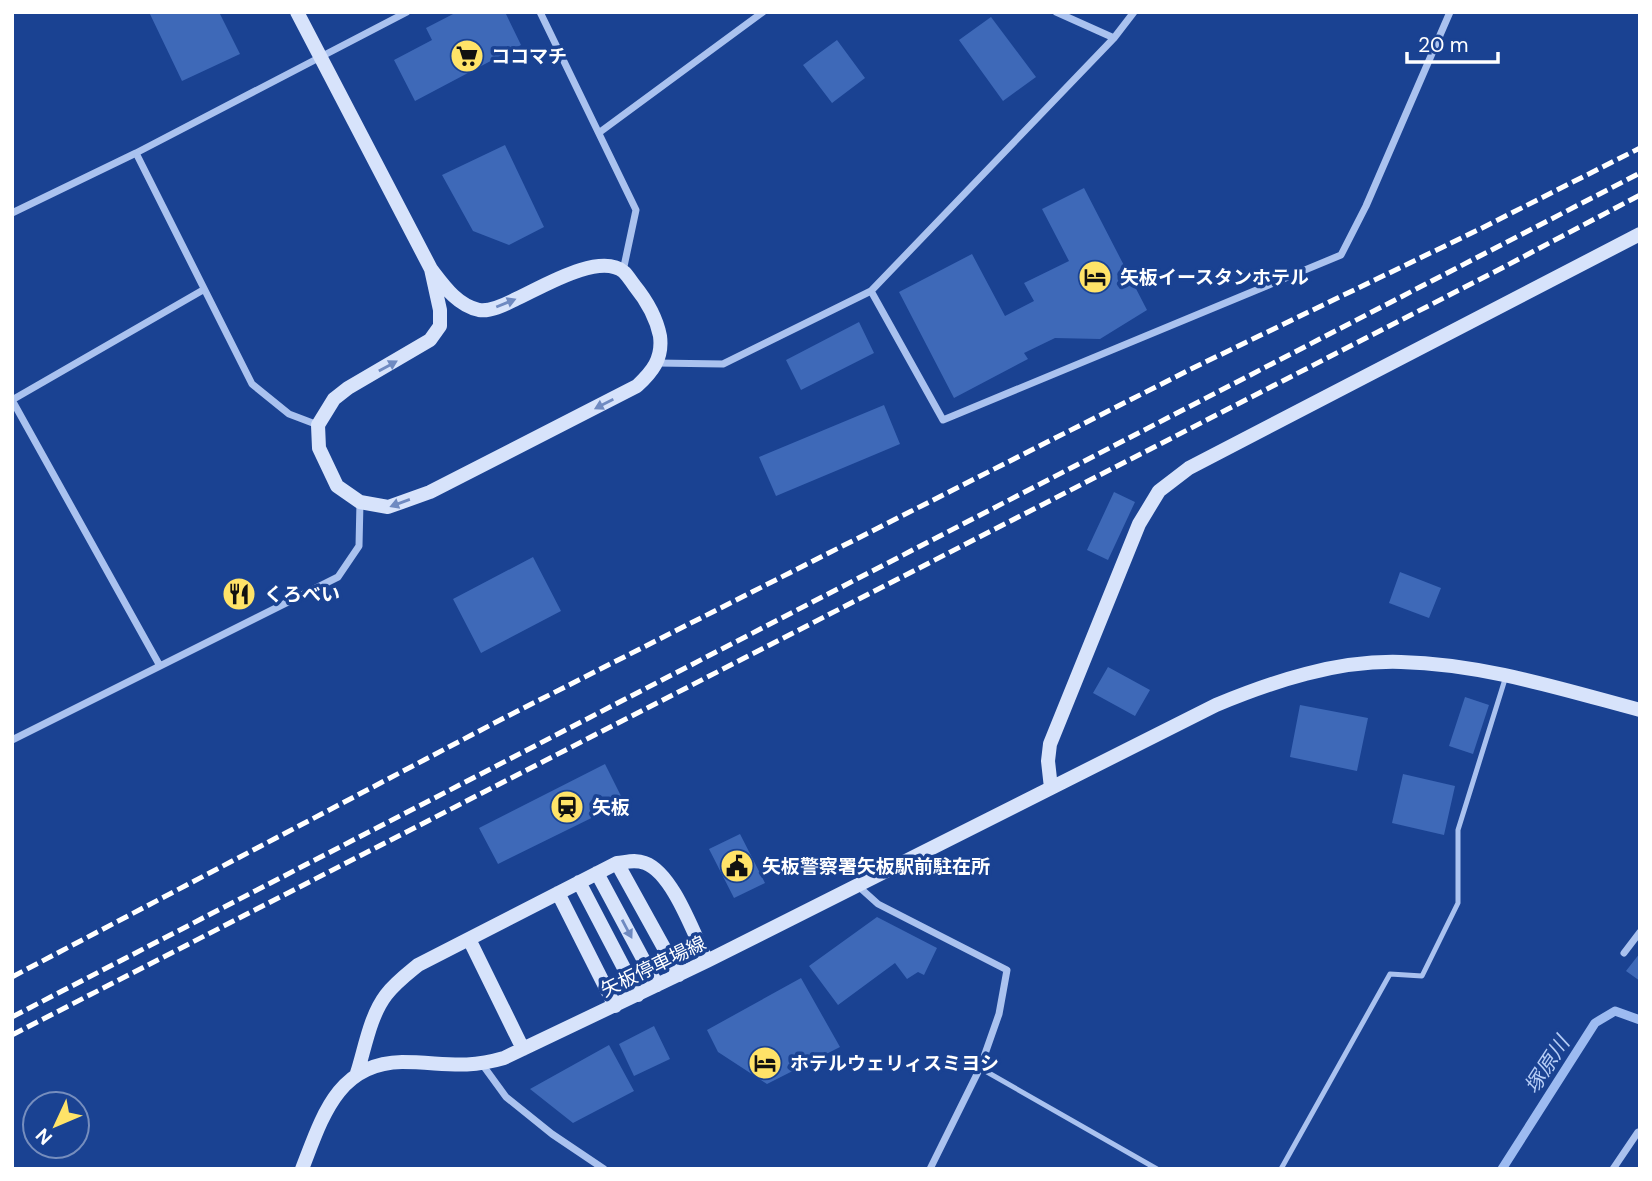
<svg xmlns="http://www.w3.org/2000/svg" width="1652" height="1181" font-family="'DM Sans','Noto Sans JP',sans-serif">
  <rect width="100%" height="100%" fill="#1a4292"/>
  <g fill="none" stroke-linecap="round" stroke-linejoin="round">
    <!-- stream -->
    <path stroke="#9dbbf1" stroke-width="9" d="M1502 1169 1595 1023 1615 1011 1640 1020"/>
  </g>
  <!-- building -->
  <path fill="#3e69b8" d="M149 12H219L240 54 182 81Z
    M457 12H505L521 45 415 101 394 60 432 40 426 28Z
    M991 17 1036 77 1003 101 959 40Z
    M837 40 865 78 832 103 803 65Z
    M505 145 544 227 509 245 473 231 442 175Z
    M1084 188 1147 310 1100 339 1055 338 1024 353 1028 359 954 398 899 292 972 254 1005 316 1034 301 1024 283 1069 261 1042 209Z
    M859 322 874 353 801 390 786 360Z
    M884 405 900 444 776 496 759 457Z
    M1114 492 1135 502 1108 560 1087 550Z
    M533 557 561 611 481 653 453 599Z
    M1400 572 1441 588 1429 618 1389 603Z
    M1108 667 1150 690 1135 716 1093 693Z
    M1465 697 1489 705 1473 754 1449 746Z
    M1300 705 1368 718 1357 771 1290 757Z
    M605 764 624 802 498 864 479 828Z
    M1403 774 1455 786 1444 835 1392 823Z
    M740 834 765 883 734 898 709 849Z
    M877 917 937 948 924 975 918 972 907 979 895 963 838 1005 809 966Z
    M1640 953V981L1626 971Z
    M801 978 840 1047 767 1084 718 1052 707 1030Z
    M654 1026 670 1059 634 1076 619 1044Z
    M609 1045 634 1091 573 1123 530 1089Z"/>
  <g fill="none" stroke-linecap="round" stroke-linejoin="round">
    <!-- lane -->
    <path stroke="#aac2ef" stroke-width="5" d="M980 1068 1157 1169
      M1281 1169 1390 974 1422 976 1458 903V830L1506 676"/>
    <!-- street -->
    <path stroke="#aac2ef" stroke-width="7" d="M540 12 636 210 623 271
      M1056 12 1114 38
      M600 132 763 12
      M136 153 252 384 289 414 318 425
      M12 213 136 153 407 12
      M871 291 943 420 1341 255 1366 206 1450 12
      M657 363 723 364 871 291 1114 38 1134 12
      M12 400 160 666
      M12 400 203 290
      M12 740 338 577 359 546 360 502
      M858 886 878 904 1007 970 999 1014 980 1068 930 1169
      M1624 953 1640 932
      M482 1064 506 1097 552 1134 604 1169
      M1613 1169 1638 1132 1640 1133"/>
    <!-- secondary -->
    <path stroke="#d7e3fb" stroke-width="14" d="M297 12 431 269C444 286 457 305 479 310 490 312 504 305 514 300 539 289 599 251 624 272 628 276 631 281 634 285 647 301 656 316 660 336 663 359 652 372 637 386L430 492 388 507 360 502 337 486 319 448 318 425 334 399 348 388 430 340 440 326V310L431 269
      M1051 788 1048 761 1050 744 1139 524 1159 491 1189 468 1640 234
      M617 863 679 975
      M597 873 657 985
      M579 882 638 995
      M558 893 615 1006
      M469 939 523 1049
      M357 1073C365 1048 370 1016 386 995 395 983 407 974 418 965L617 863C627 862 635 859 645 863 673 873 694 935 707 961
      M302 1169C322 1118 337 1063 402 1062 442 1062 463 1070 504 1058L707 961 1216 705C1274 681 1337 660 1401 662 1483 664 1561 689 1640 710"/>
    <!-- rail -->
    <path stroke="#fff" stroke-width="5" stroke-dasharray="12 5" stroke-linecap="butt" d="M12 977 502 719 1193 368 1480 229 1640 148
      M12 1017 1640 173
      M12 1035 1502 268 1640 195"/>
  </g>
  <!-- one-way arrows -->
  <defs><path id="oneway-solid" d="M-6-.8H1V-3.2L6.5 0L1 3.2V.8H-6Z" transform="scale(1.75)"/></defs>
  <g fill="#6f8ac1">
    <use href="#oneway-solid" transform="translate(506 303) rotate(-22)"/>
    <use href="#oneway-solid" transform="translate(388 366) rotate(-29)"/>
    <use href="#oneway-solid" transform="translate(604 404) rotate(153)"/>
    <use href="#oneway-solid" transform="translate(400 503) rotate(160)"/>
    <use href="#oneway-solid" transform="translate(627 929) rotate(62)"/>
  </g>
  <!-- icons -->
  <defs>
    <symbol id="supermarket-disc" viewBox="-11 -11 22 22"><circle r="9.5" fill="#ffe368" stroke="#1a4292"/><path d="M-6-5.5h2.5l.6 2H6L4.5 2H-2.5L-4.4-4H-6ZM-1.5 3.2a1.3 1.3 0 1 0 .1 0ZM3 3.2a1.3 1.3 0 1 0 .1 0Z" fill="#111"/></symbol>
    <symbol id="hotel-disc" viewBox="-11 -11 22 22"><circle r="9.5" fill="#ffe368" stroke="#1a4292"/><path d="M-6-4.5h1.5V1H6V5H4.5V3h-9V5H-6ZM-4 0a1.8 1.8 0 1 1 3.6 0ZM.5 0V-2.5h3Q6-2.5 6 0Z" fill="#111"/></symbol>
    <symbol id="restaurant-disc" viewBox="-11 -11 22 22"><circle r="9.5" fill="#ffe368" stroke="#1a4292"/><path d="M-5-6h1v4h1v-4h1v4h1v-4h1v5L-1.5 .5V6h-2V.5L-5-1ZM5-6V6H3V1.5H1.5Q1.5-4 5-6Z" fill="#111"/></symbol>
    <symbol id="station-disc" viewBox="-11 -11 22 22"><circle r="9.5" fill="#ffe368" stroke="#1a4292"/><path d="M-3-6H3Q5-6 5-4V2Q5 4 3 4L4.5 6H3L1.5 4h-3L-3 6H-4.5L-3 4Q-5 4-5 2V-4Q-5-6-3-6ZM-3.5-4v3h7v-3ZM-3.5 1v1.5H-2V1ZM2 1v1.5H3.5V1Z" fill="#111"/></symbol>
    <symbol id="civic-disc" viewBox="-11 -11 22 22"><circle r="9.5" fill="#ffe368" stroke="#1a4292"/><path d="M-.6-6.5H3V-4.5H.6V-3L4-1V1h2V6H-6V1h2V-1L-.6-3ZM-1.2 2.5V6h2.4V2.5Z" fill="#111"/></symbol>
  </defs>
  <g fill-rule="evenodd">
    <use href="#supermarket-disc" x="448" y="37" width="38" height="38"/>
    <use href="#hotel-disc" x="1076" y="258" width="38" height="38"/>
    <use href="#restaurant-disc" x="220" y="575" width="38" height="38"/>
    <use href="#station-disc" x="548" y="788" width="38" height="38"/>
    <use href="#civic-disc" x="718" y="847" width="38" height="38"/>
    <use href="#hotel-disc" x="746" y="1044" width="38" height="38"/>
  </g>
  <g text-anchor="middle" stroke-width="7" stroke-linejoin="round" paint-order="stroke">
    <!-- poi labels -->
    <g font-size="19" font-weight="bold" fill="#fff" stroke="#1a4292" text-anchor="start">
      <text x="491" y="63">ココマチ</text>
      <text x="1120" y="284">矢板イースタンホテル</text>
      <text x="264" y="601">くろべい</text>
      <text x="592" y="814">矢板</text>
      <text x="762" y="873">矢板警察署矢板駅前駐在所</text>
      <text x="790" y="1070">ホテルウェリィスミヨシ</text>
    </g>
    <!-- street labels -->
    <g font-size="19" fill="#fff" stroke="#1a4292">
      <text transform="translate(653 966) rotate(-26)" y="7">矢板停車場線</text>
    </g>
    <!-- water labels -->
    <g font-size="21" font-style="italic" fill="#b6cdf6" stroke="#1a4292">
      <text transform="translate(1547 1065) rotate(-57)" y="7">塚原川</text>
    </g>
  </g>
  <!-- border -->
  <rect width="1652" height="1181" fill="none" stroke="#ffffff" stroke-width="28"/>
  <!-- north arrow -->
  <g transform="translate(56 1125) rotate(226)"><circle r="33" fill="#1a4292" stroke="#768ebe" stroke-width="2"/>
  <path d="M0-5L12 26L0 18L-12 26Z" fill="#ffe368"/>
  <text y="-10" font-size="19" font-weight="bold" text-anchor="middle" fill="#ffffff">N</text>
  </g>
  <!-- scale -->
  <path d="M1407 52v10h91v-10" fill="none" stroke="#ffffff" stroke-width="3.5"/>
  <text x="1418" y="52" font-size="21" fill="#ffffff" stroke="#1a4292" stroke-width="5" paint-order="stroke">20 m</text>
</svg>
